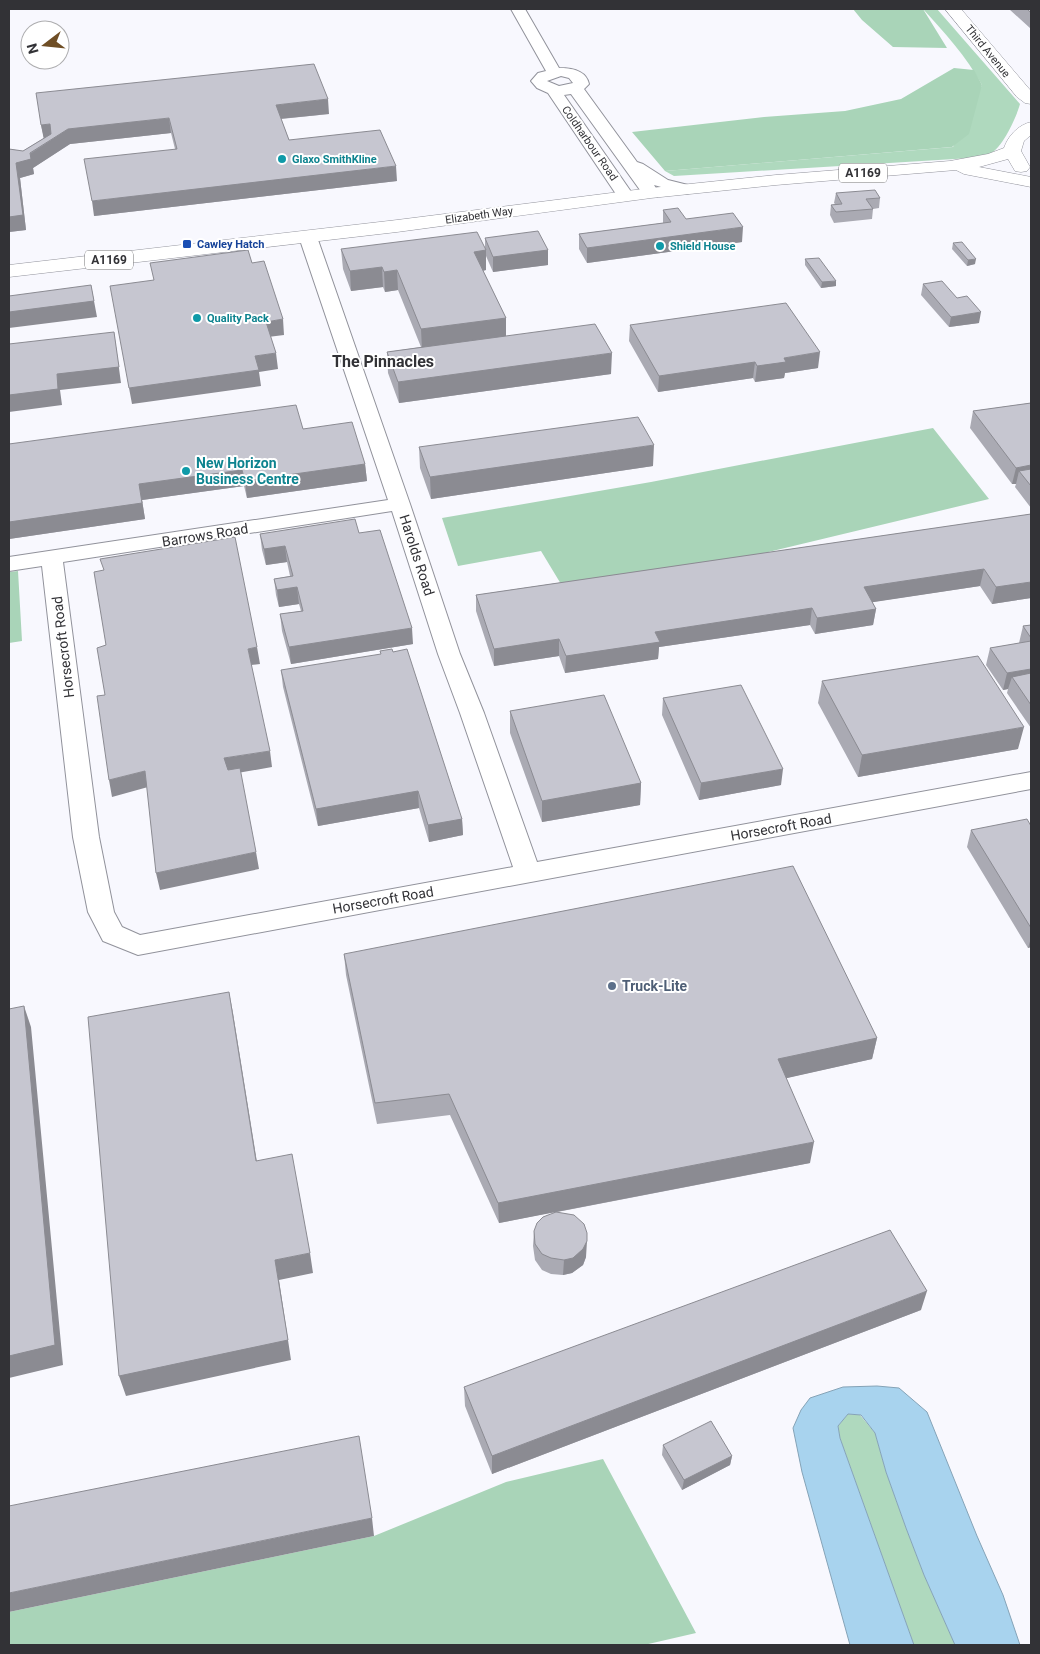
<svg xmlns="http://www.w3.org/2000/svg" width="1040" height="1654" font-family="Roboto,sans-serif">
  <rect width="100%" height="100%" fill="#f8f8fe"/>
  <!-- green -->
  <path fill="#afd9be" d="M923 9H937L1020 104C1016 118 1003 147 990 154 985 157 976 157 971 158L674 176 665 171 953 147 982 85C966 56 945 33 923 9Z
    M848 1414 860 1415 875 1433 886 1472 906 1528 924 1575 955 1645H914L840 1438 838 1426Z"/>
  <!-- forest -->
  <path fill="#a9d4b8" d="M853 9H923L947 48 893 47 862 20Z
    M954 68 974 70 982 85 969 134 952 147 665 171 632 132 764 117 845 111 901 99Z
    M933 428 989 499 731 561 567 594 541 551 458 566 442 518 651 482Z
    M18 571 22 641 9 643V572Z
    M603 1459 696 1633 644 1645H9V1612L374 1536 506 1482Z"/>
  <!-- water -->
  <path fill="#a8d3ee" stroke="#85a3b7" d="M877 1386 899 1388 927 1412 977 1536 1003 1595 1020 1645H955L924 1575 906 1528 886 1472 875 1433 861 1415 848 1414 838 1426 840 1438 914 1645H850L802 1472 793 1428 801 1410 810 1398 843 1387Z"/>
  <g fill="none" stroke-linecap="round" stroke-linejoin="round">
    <defs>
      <path id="minor" d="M511 9H525L559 68C571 68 586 70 589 84L584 89 637 162 643 164 668 180 692 186 694 189 692 192 686 194 654 185 659 193 657 197H645L571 94 564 95 634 196 632 200H620L548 93 537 88 531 81 538 73 546 71ZM561 76 569 78 573 83 559 86 547 81Z
        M308 232 314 233 317 237 410 504 460 654 484 713 537 862 1031 772V789L138 955 103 941 88 912 73 837 42 566 9 571V557L388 500 299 237 302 233ZM392 511 438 654 460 713 513 867 140 935 122 927 114 912 99 837 63 562Z"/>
      <path id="major" d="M945 9H961L1031 91V104L1025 103 1017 97Z
        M1031 122V135L1024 141 1021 151 1030 167 1027 171 1021 172 1015 171 1008 159 979 167 1031 177V187L964 174 956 170 776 185 651 198 397 232 9 277V265L397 220 651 188 776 175 950 161 988 154 1004 148C1008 136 1018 125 1031 122Z"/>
    </defs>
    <!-- minor casing -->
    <use href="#minor" stroke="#91929b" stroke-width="2"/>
    <!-- major casing -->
    <use href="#major" stroke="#91929b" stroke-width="1"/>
    <!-- minor -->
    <use href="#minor" fill="#fff" fill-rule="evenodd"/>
    <!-- major -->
    <use href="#major" fill="#fff" fill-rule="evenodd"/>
  </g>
  <!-- wall -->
  <path fill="#aaaab3" d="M1009 9H1031V29Z
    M329 114 281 119 289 140 397 181 94 216 175 149 171 133 70 144 33 168 34 174 20 178 26 230 9 232V149L23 151 44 138 41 125Z
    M836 193 880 198 879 208 873 209 872 219 834 223 830 215 831 205 835 204 834 203Z
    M663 210 742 242 587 263 579 249V234L663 223Z
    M485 238 548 250V265L493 272 486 256V270L483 271 506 318V336L611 374 399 403 388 373 387 352 421 347 398 290 385 292 383 287 351 291 343 269 341 249 485 248Z
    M953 243 975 264 967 266 952 249Z
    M805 259 836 286 821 288 805 265Z
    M923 284 957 298 979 323 949 327 921 295Z
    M630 325 818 368 785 373 784 378 755 382 753 378 658 392 629 341Z
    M1031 403V508L1015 487 1016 484H1012L970 428 973 411Z
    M303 429 365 464 367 481 247 498 244 486 142 500 145 519 9 539V444Z
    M419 447 653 466 431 499 420 468Z
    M1031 514V598L992 604 980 586 872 602 876 609 873 625 815 634 810 625 659 647 658 659 565 673 559 656 494 666 476 611V595Z
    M359 533 413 644 291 664 282 631 280 614 301 611 299 604 279 607 276 595 274 579 290 576 287 562 266 565 262 550 260 534Z
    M1031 625V728L1007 693 1008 689 1003 690 986 665 990 648 1019 643 1023 626Z
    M281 670 462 819 463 835 429 842 419 808 318 826 283 687Z
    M822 681 1018 749 858 777 818 703Z
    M663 698 781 785 699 800 662 715Z
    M510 711 641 783 640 805 542 822 510 733Z
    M1031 826V947L1028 948 967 847 971 830Z
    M344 954 877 1038 872 1059 786 1078 810 1163 557 1212 586 1257 583 1265 572 1273 563 1275 551 1274 542 1270 535 1260 533 1246 534 1231 554 1212 499 1223 450 1115 377 1124 346 975Z
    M921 1310 492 1474 465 1406 464 1387Z
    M663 1445 732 1456 730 1465 682 1490 662 1455Z"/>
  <!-- shaded-wall -->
  <path fill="#8b8b92" d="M328 99 329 114 278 119 276 105Z
    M169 118 171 133 70 144 33 168 34 174 20 178 26 230 9 232V217L16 163 68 129Z
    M50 124 52 139 44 140 41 125Z
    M396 166 397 181 94 216 92 201Z
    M743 227 742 242 587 263V248Z
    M486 250V270L475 272 474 252Z
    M548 250V265L493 272V257Z
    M976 259 975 264 967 266 968 260Z
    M382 267 383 287 351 291 350 271Z
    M397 270 398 290 385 292 384 272Z
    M836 281V286L821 288 822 282Z
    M91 285 97 317 9 328V312Z
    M981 312 979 323 949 327 951 317Z
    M506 318V338L422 350 421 329Z
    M283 319 284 335 268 337 266 322Z
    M114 332 121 383 60 390 62 405 9 412V395L57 374Z
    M820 352 818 368 785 373 784 378 755 382 757 366 784 358Z
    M276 353 278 369 259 372 261 386 132 404 129 388 255 356Z
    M612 353 611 374 399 403 398 382Z
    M755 362 753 378 658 392 659 376Z
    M654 445 653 466 431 499 430 477Z
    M365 464 367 481 247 498 245 481Z
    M1031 465V481L1019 471 1016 484H1012L1016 468Z
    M242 470 244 486 142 500 145 519 9 539V522L139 484Z
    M285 546 287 562 266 565 264 549Z
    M984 569 980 586 861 604 864 587Z
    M1031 582V598L992 604 996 587Z
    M297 587 299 604 279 607 277 590Z
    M812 608 810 625 659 647 658 659 565 673 566 656 655 632Z
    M876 609 873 625 815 634 817 618Z
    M412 628 413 644 291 664 289 647Z
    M559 639V656L494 666V649Z
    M257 647 260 664 251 665 248 649Z
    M1031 669V685L1012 677 1008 689 1003 690 1007 673Z
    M1024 727 1018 749 858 777 862 755Z
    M270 751 272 767 226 775 224 758Z
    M783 769 781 785 699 800 701 783Z
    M145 771 148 787 112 797 109 780Z
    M641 783 640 805 542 822V801Z
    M418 791 419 808 318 826 316 809Z
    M462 819 463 835 429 842 428 825Z
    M256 852 259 869 160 890 156 873Z
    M1031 938V947L1028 948Z
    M229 992 233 1013 260 1181 256 1161Z
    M24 1006 31 1027 63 1365 9 1378V1356Z
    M877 1038 872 1059 774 1081 778 1059Z
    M814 1142 810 1163 499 1223 498 1203Z
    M587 1241 586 1257 583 1265 572 1273 563 1275 564 1260Z
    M310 1253 313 1273 279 1280 291 1360 126 1396 119 1376 275 1260Z
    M927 1291 921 1310 492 1474V1456Z
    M732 1456 730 1465 682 1490 684 1480Z
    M372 1518 374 1536 9 1612V1593Z"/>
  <!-- building -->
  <path fill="#c6c6d0" stroke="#8b8b92" d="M1027 9H1031V13Z
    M314 64 328 99 276 105 289 140 380 130 396 166 92 201 84 159 177 149 169 118 68 129 30 153 31 159 16 163 23 215 9 217V149L23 151 51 134 50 124 41 125 36 93Z
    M875 190 880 198 866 199 873 209 836 212 831 205 842 204 836 193Z
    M678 208 686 219 733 213 743 227 587 248 579 234 671 222 663 210Z
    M538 231 548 250 493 257 485 238Z
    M477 232 486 250 474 252 506 318 421 329 397 270 384 272 382 267 350 271 341 249Z
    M962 242 976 259 968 260 953 243Z
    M248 250 252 263 264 261 283 319 266 322 276 353 255 356 259 370 129 388 110 286 154 280 150 263Z
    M819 258 836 281 822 282 805 259Z
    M942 281 957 298 967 296 981 312 951 317 923 284Z
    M91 285 94 301 9 312V296Z
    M786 303 820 352 784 358 786 362 757 366 755 362 659 376 630 325Z
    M595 324 612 353 398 382 387 352Z
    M114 332 119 367 57 374 58 389 9 395V344Z
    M1031 403V465L1016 468 973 411Z
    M296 405 303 429 352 422 365 464 245 481 242 470 139 484 142 503 9 522V444Z
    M638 417 654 445 430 477 419 447Z
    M1031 469V486L1019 471Z
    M1031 514V582L996 587 984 569 864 587 876 609 817 618 812 608 655 632 660 642 566 656 559 639 494 649 476 595Z
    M355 519 359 533 380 530 412 628 289 647 280 614 303 611 297 587 277 590 274 579 293 576 285 546 264 549 260 534Z
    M235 537 257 647 248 649 270 751 224 758 228 770 240 768 256 852 156 873 145 771 109 780 97 696 105 695 97 648 106 645 94 572 104 570 100 559Z
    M1031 625V638L1023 626Z
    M1031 641V669L1007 673 990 648Z
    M392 649 393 652 407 649 462 819 428 825 418 791 316 809 281 670 381 654 380 651Z
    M978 656 1024 727 862 755 822 681Z
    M1031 673V705L1012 677Z
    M741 685 783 769 701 783 663 698Z
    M604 695 641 783 542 801 510 711Z
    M1027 819 1031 826V928L971 830Z
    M793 866 877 1038 778 1059 814 1142 498 1203 449 1094 375 1103 344 954Z
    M229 992 256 1161 292 1154 310 1253 275 1260 288 1340 119 1376 88 1017Z
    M24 1006 55 1345 9 1356V1009Z
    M556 1212 574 1215 584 1224 587 1233V1241L583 1249 573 1258 564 1260 551 1258 542 1254 535 1244 534 1231 537 1223 543 1217Z
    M890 1230 927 1291 492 1456 464 1387Z
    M711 1421 732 1456 684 1480 663 1445Z
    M359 1436 372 1518 9 1593V1506Z"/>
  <!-- markers -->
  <g fill="#0f9aa8" stroke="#fff" stroke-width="2">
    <circle cx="282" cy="159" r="5"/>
    <circle cx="660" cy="246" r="5"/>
    <circle cx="197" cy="318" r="5"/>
    <circle cx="186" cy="471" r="5"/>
  </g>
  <rect fill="#1a4fb4" stroke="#fff" stroke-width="2" x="182" y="239" width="10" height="10" rx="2.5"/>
  <circle fill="#5c6f8a" stroke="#fff" stroke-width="2" cx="612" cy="986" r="5"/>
  <g text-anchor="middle" stroke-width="4" stroke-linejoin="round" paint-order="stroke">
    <!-- far-street labels -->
    <g font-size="11" fill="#323236" stroke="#fff">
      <text transform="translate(988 51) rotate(51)" y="4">Third Avenue</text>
      <text transform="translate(590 143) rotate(55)" y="4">Coldharbour Road</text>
      <text transform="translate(479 215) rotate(-8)" y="4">Elizabeth Way</text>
    </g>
    <!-- far-culture labels -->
    <g font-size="11" font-weight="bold" fill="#0d838f" stroke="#fff" text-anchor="start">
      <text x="292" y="163">Glaxo SmithKline</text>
      <text x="670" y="250">Shield House</text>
      <text x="207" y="322">Quality Pack</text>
    </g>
    <!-- far-transit labels -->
    <g font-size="11" font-weight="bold" fill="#164399" stroke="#fff" text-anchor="start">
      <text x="197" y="248">Cawley Hatch</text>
    </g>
    <!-- shield labels -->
    <g fill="#fff" stroke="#707072" stroke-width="1">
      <rect x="839" y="163.5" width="48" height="19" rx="4"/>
      <rect x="85" y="250.5" width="48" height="19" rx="4"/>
    </g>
    <g font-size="12" font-weight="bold" fill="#323236">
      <text x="863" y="177">A1169</text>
      <text x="109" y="264">A1169</text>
    </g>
    <!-- culture labels -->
    <g font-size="14" font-weight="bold" fill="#0d838f" stroke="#fff" text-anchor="start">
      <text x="196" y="468">New Horizon<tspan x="196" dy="16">Business Centre</tspan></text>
    </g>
    <!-- street labels -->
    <g font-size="14" fill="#323236" stroke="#fff">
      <text transform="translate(205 535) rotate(-9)" y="5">Barrows Road</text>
      <text transform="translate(417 555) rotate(72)" y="5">Harolds Road</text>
      <text transform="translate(63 647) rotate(-97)" y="5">Horsecroft Road</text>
      <text transform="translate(781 827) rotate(-10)" y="5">Horsecroft Road</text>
      <text transform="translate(383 900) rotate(-10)" y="5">Horsecroft Road</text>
    </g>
    <!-- service labels -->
    <g font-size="14" font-weight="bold" fill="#4e5e75" stroke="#fff" text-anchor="start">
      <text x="622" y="991">Truck-Lite</text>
    </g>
    <!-- far-district labels -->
    <g font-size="16" font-weight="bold" fill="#323236" stroke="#fff">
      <text x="383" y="367">The Pinnacles</text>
    </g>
  </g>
  <!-- border -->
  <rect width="1040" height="1654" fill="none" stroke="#323236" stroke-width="20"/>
  <!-- north arrow -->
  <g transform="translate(45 45) rotate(254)"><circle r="24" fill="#ffffff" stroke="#adadaf"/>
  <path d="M0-4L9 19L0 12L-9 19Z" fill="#6f4e25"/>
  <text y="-8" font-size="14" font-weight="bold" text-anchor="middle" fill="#323236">N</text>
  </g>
</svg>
